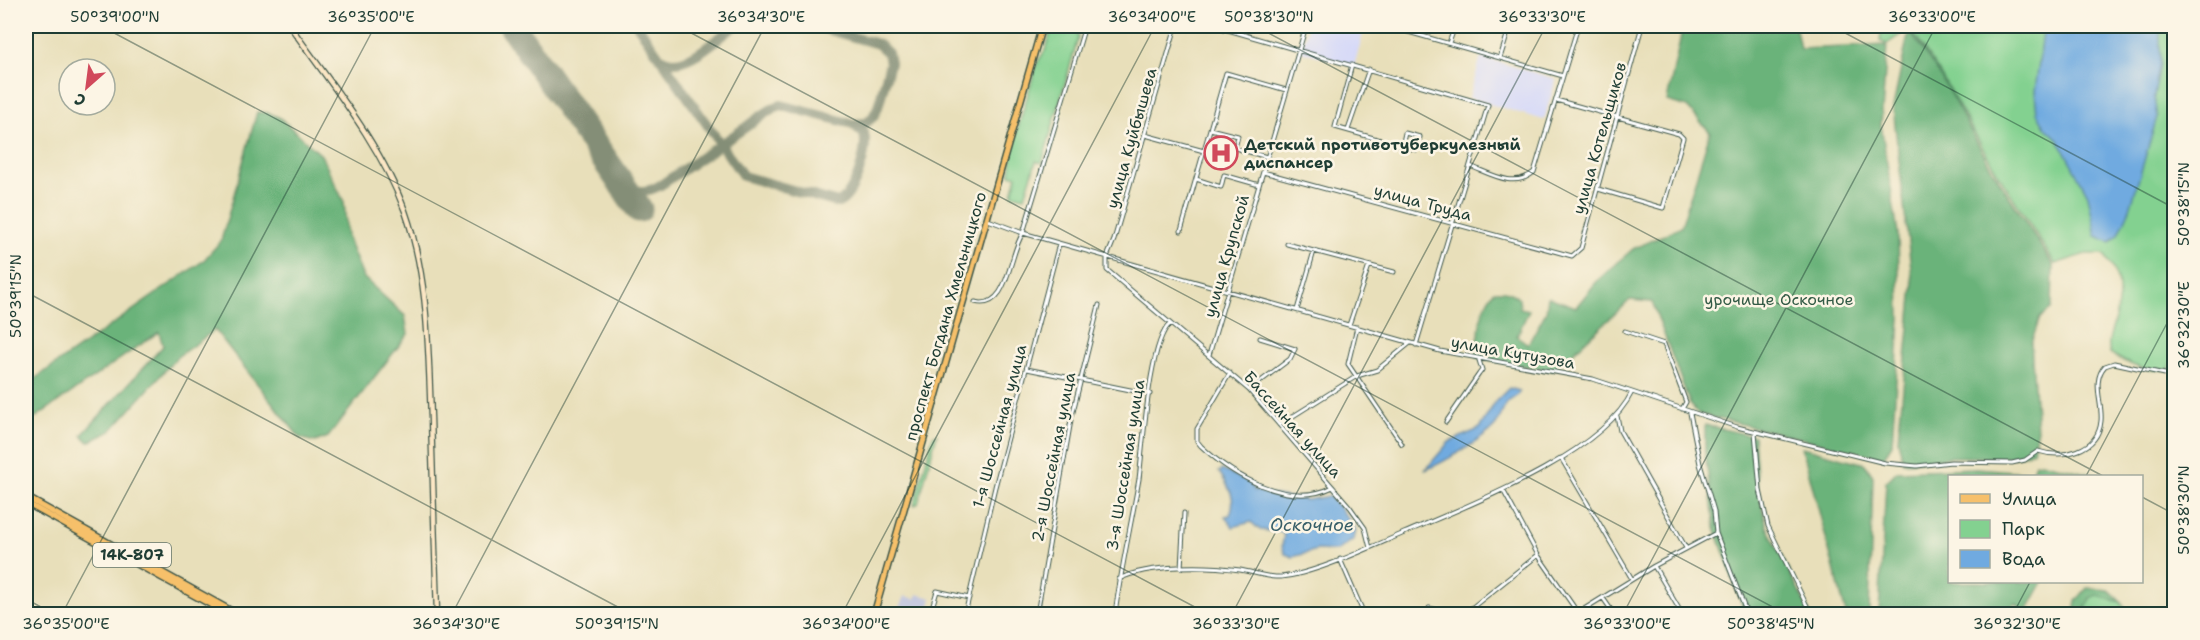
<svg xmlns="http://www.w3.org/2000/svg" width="2200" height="640" font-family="'Shantell Sans',sans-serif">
  <rect width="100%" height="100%" fill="#fcf5e5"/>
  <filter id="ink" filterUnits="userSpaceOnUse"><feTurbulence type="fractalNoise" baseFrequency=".0167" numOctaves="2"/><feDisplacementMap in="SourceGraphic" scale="12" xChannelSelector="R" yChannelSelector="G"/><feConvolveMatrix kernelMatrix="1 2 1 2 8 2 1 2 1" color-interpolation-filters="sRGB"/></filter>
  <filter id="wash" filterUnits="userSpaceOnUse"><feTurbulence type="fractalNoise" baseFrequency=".008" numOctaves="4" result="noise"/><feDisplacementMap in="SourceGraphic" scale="24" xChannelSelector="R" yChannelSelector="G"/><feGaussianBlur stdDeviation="1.35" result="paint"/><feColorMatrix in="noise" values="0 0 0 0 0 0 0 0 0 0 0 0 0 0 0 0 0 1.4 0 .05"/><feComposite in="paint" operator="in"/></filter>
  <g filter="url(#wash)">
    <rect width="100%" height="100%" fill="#e8dfba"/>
    <!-- built -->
    <path fill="#d4d8f9" d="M1308 26H1365L1354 66 1301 51Z
      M1481 57 1556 79 1544 120 1469 98Z"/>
    <!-- industrial -->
    <path fill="#bdc3de" d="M917 594 932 598 928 614H898L904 596 916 599Z"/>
    <!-- green -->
    <path fill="#83d190" stroke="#518762" stroke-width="1.5" d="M1052 26H1078L1076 33 1079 35 1042 163 1036 161 1025 197 1012 194 1017 176 1010 174 1013 145 1037 63 1046 49Z
      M1882 26H2174V357L2170 368C2150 375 2127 364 2110 353 2107 343 2110 336 2113 326 2122 293 2123 283 2104 254H2086L2055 264 1995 169 1939 72 1910 28 1887 44 1880 41Z
      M937 434 918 504 914 505 933 436Z
      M2098 596 2121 602 2128 614H2083L2086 601Z"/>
    <!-- forest -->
    <path fill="#6ab37a" stroke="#447857" stroke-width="1.5" d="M1683 26H1786L1796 29 1800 49 1887 45 1881 125 1898 233 1900 318 1892 444 1883 458 1699 414 1690 404 1652 302 1630 300 1553 371 1477 358C1473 349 1478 344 1479 335 1480 318 1483 306 1494 291 1505 290 1512 292 1519 299L1520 308 1529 310 1517 336 1528 344 1546 312 1548 297 1576 307 1598 280 1633 249 1681 227 1710 132 1687 107 1667 101Z
      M1909 30 1938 72 1993 171 2053 265 2052 308 2040 318 2031 343 2037 430 2033 451C2008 463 1978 455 1950 457 1934 459 1919 462 1903 462L1898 440 1913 286 1893 107Z
      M257 112 269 113 280 118 321 155 344 202 347 237 363 277 405 316 408 334 328 437 315 442 300 438 215 330 177 357 111 431 89 442 82 435 163 346 159 332 26 424V385L203 261 221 241Z
      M1705 425 1754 436 1758 490 1767 527 1810 614H1745L1715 527 1705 453Z
      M1802 447 1865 464 1873 476 1869 614H1846Z
      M2041 462 2098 476H2045L2032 470 2035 463Z
      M1977 468 2022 472 2029 476H1950V582H2043L2025 614 2016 603 2002 614H1879L1886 482 1897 471Z
      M2087 588 2109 590 2121 602 2098 596 2090 598 2083 614H2074L2076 601Z"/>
    <!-- water -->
    <path fill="#70aae0" stroke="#48748a" stroke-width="1.5" d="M2044 26H2160V63L2154 97 2157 117 2130 209 2119 234 2110 242 2096 236 2088 195 2058 139 2046 128 2037 113 2035 91Z
      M1509 388 1520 391C1516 399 1511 398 1507 403 1502 410 1501 418 1496 425 1486 438 1441 464 1425 470L1449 442 1479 429 1496 401Z
      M1222 470 1249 482 1254 490 1268 494 1307 500 1329 496 1341 509 1356 530 1354 539 1337 551 1317 550 1293 557 1285 554 1282 546 1284 535 1281 532 1260 530 1251 522 1233 527 1225 516 1230 515C1237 498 1229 487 1219 472Z"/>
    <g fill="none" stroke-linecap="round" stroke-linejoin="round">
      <!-- taxiway -->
      <path stroke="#848e77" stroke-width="10" d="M815 26 878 44 888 53 890 63 878 107 873 117 866 123 853 124
        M661 58C683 74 717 38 735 26
        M620 181C627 187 634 192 644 191 657 190 667 180 677 174 700 158 723 143 746 127 757 119 768 109 781 105L853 124 864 134C869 150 854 197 838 203L743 176 638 26"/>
      <!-- runway -->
      <path stroke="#848e77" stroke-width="27" d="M512 26 639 209"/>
    </g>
  </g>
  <g filter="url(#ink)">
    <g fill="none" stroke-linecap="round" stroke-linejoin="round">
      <defs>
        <path id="minor" d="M1176 26 1114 240 1107 257V270L1249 390 1350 507 1365 528 1370 548
          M1214 26 1488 105 1416 345
          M1387 26 1563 76
          M1449 43 1455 26
          M1500 58 1510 26
          M1352 65 1335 127 1416 150 1420 137 1405 133 1402 146
          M1556 100 1679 134 1683 138 1663 208 1598 189
          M1210 129 1238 136 1235 148 1267 157
          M1348 130 1369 69
          M1145 135 1204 151
          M1470 166C1491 174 1514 189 1534 172L1578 26
          M1263 172 1572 256 1581 248 1642 26
          M1196 179 1221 187 1224 175 1259 185
          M988 220 1023 233 1440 351 1593 379 1737 427 1885 463 1917 466 1951 462 2012 463 2025 460 2038 451C2062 459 2098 452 2101 421 2103 403 2091 381 2105 366L2114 363 2174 376
          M1181 231 1226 73 1286 90
          M1287 244 1394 272
          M975 302C1009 311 1009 253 1023 233L1085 26
          M1297 310 1314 251
          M1349 325 1369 266
          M1357 327 1348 364 1402 444
          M1625 331 1664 344 1686 402 1682 409
          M1209 355 1306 26
          M1027 369 1150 394
          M1230 373 1197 429V441L1201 446C1233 476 1289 509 1333 487
          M1249 390 1290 359 1295 349 1260 338
          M1690 413 1700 464 1714 511 1716 533 1747 614
          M1617 416 1620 431 1686 548
          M1446 422 1479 374 1482 370 1479 360
          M1279 425 1357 376 1377 370 1410 343
          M1755 432 1760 490 1768 526 1811 614
          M1561 458 1632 579
          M1503 490 1538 555 1578 613
          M1340 559 1364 614
          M1654 566 1682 614
          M1181 568 1184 513
          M1119 579C1149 564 1207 565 1240 570 1253 572 1268 578 1281 577 1315 574 1371 547 1404 533 1467 506 1602 455 1632 392
          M1603 598 1614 614
          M1429 608 1455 614
          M930 614 937 591 969 598
          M965 614 995 487 1059 244
          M1037 614 1071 420 1099 305
          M1115 614C1121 569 1131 525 1139 479 1143 449 1149 340 1170 324
          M1464 614 1538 555
          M1576 614 1654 566 1716 533"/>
        <path id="secondary" d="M290 26C331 84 380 143 405 211 429 279 428 348 431 418 433 484 435 549 437 614"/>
        <path id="primary" d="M26 497 237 614
          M26 503 228 614
          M874 614 1042 26"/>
      </defs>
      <!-- minor casing -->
      <use href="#minor" stroke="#3d5548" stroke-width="5"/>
      <!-- secondary casing -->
      <use href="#secondary" stroke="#3d5548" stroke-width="7"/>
      <!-- primary casing -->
      <use href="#primary" stroke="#3d5548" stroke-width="8"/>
      <!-- minor -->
      <use href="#minor" stroke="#fff" stroke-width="3"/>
      <!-- secondary -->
      <use href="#secondary" stroke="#fbe6c4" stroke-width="4.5"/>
      <!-- primary -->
      <use href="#primary" stroke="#f6c06b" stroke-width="5"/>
    </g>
  </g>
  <!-- ticks -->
  <path fill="none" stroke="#1f3d34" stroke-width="1.5" stroke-opacity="0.45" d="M101 26 1208 614M678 26 1786 614M1255 26 2103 476M1832 26 2174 208M26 292 631 614M2086 476 2174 310M2142 497 2174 514M26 599 54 614M62 614 375 26M452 614 765 26M842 614 1155 26M1232 614 1546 26M1623 614 1936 26M2013 614 2030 582"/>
  <!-- icons -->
  <defs>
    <symbol id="hospital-ring" viewBox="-11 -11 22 22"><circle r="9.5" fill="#fcf5e5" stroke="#d1495b" stroke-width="1.5"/><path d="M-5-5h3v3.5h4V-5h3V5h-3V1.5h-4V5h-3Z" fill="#d1495b"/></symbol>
  </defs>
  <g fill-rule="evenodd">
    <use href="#hospital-ring" x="1202" y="134" width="38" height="38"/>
  </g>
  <g text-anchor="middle" stroke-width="5" stroke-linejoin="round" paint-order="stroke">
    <!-- shield labels -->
    <rect fill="#fcf5e5" stroke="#617469" stroke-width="1.5" x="93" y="543" width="78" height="24" rx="4.5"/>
    <g font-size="15" font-weight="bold" fill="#1f3d34">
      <text x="132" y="560">14К-807</text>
    </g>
    <!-- street labels -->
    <g font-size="16" fill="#1f3d34" stroke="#fcf5e5">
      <text transform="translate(1131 138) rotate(-74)" y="6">улица Куйбышева</text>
      <text transform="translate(1599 138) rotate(-74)" y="6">улица Котельщиков</text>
      <text transform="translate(1423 202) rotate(15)" y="6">улица Труда</text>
      <text transform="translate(1226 256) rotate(-74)" y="6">улица Крупской</text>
      <text transform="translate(945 316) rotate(-74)" y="6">проспект Богдана Хмельницкого</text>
      <text transform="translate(1513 352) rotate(10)" y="6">улица Кутузова</text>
      <text transform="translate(1293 424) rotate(48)" y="6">Бассейная улица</text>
      <text transform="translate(999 426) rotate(-75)" y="6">1-я Шоссейная улица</text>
      <text transform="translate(1053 457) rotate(-79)" y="6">2-я Шоссейная улица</text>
      <text transform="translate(1125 465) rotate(-81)" y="6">3-я Шоссейная улица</text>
    </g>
    <!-- poi labels -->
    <g font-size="16" font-weight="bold" fill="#1f3d34" stroke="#fcf5e5" text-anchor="start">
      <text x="1244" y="150">Детский противотуберкулезный<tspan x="1244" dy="18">диспансер</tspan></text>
    </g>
    <!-- park labels -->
    <g font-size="16" fill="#335b46" stroke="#fcf5e5">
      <text x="1779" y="305">урочище Оскочное</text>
    </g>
    <!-- water labels -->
    <g font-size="18" font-style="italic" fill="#375e68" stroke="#fcf5e5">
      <text x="1312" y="531">Оскочное</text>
    </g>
  </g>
  <!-- margin -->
  <rect width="2200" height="640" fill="none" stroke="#fcf5e5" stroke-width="66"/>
  <!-- legend -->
  <rect x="1948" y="475" width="195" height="108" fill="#fcf5e5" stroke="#a4ab9e" stroke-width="1.5"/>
  <rect x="1960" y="494" width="30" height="9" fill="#f6c06b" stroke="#a4ab9e" stroke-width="1.5"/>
  <text x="2002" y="505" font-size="18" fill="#1f3d34">Улица</text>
  <rect x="1960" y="520" width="30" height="18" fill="#83d190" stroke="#a4ab9e" stroke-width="1.5"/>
  <text x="2002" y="535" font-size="18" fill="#1f3d34">Парк</text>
  <rect x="1960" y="550" width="30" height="18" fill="#70aae0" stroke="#a4ab9e" stroke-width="1.5"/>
  <text x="2002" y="565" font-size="18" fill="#1f3d34">Вода</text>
  <!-- north arrow -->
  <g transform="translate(87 87) rotate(208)"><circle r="28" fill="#fcf5e5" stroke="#a4ab9e" stroke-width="1.5"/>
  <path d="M0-4.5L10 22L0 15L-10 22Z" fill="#d1495b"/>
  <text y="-9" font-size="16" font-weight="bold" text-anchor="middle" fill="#1f3d34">С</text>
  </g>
  <rect x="33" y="33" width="2134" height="574" fill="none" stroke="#1f3d34" stroke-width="2"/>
  <g font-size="15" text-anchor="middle" fill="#1f3d34">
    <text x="115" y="22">50°39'00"N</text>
    <text x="371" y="22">36°35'00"E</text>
    <text x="761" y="22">36°34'30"E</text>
    <text x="1152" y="22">36°34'00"E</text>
    <text x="1269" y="22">50°38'30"N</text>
    <text x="1542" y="22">36°33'30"E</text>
    <text x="1932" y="22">36°33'00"E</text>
    <text transform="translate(2184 204) rotate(-90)" y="5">50°38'15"N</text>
    <text transform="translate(16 296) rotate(-90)" y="5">50°39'15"N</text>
    <text transform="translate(2184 325) rotate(-90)" y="5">36°32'30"E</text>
    <text transform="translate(2184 510) rotate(-90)" y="5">50°38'30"N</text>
    <text x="66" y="629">36°35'00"E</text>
    <text x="456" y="629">36°34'30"E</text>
    <text x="617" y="629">50°39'15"N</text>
    <text x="846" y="629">36°34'00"E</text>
    <text x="1236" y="629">36°33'30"E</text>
    <text x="1627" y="629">36°33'00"E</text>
    <text x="1771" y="629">50°38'45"N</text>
    <text x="2017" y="629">36°32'30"E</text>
  </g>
</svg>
